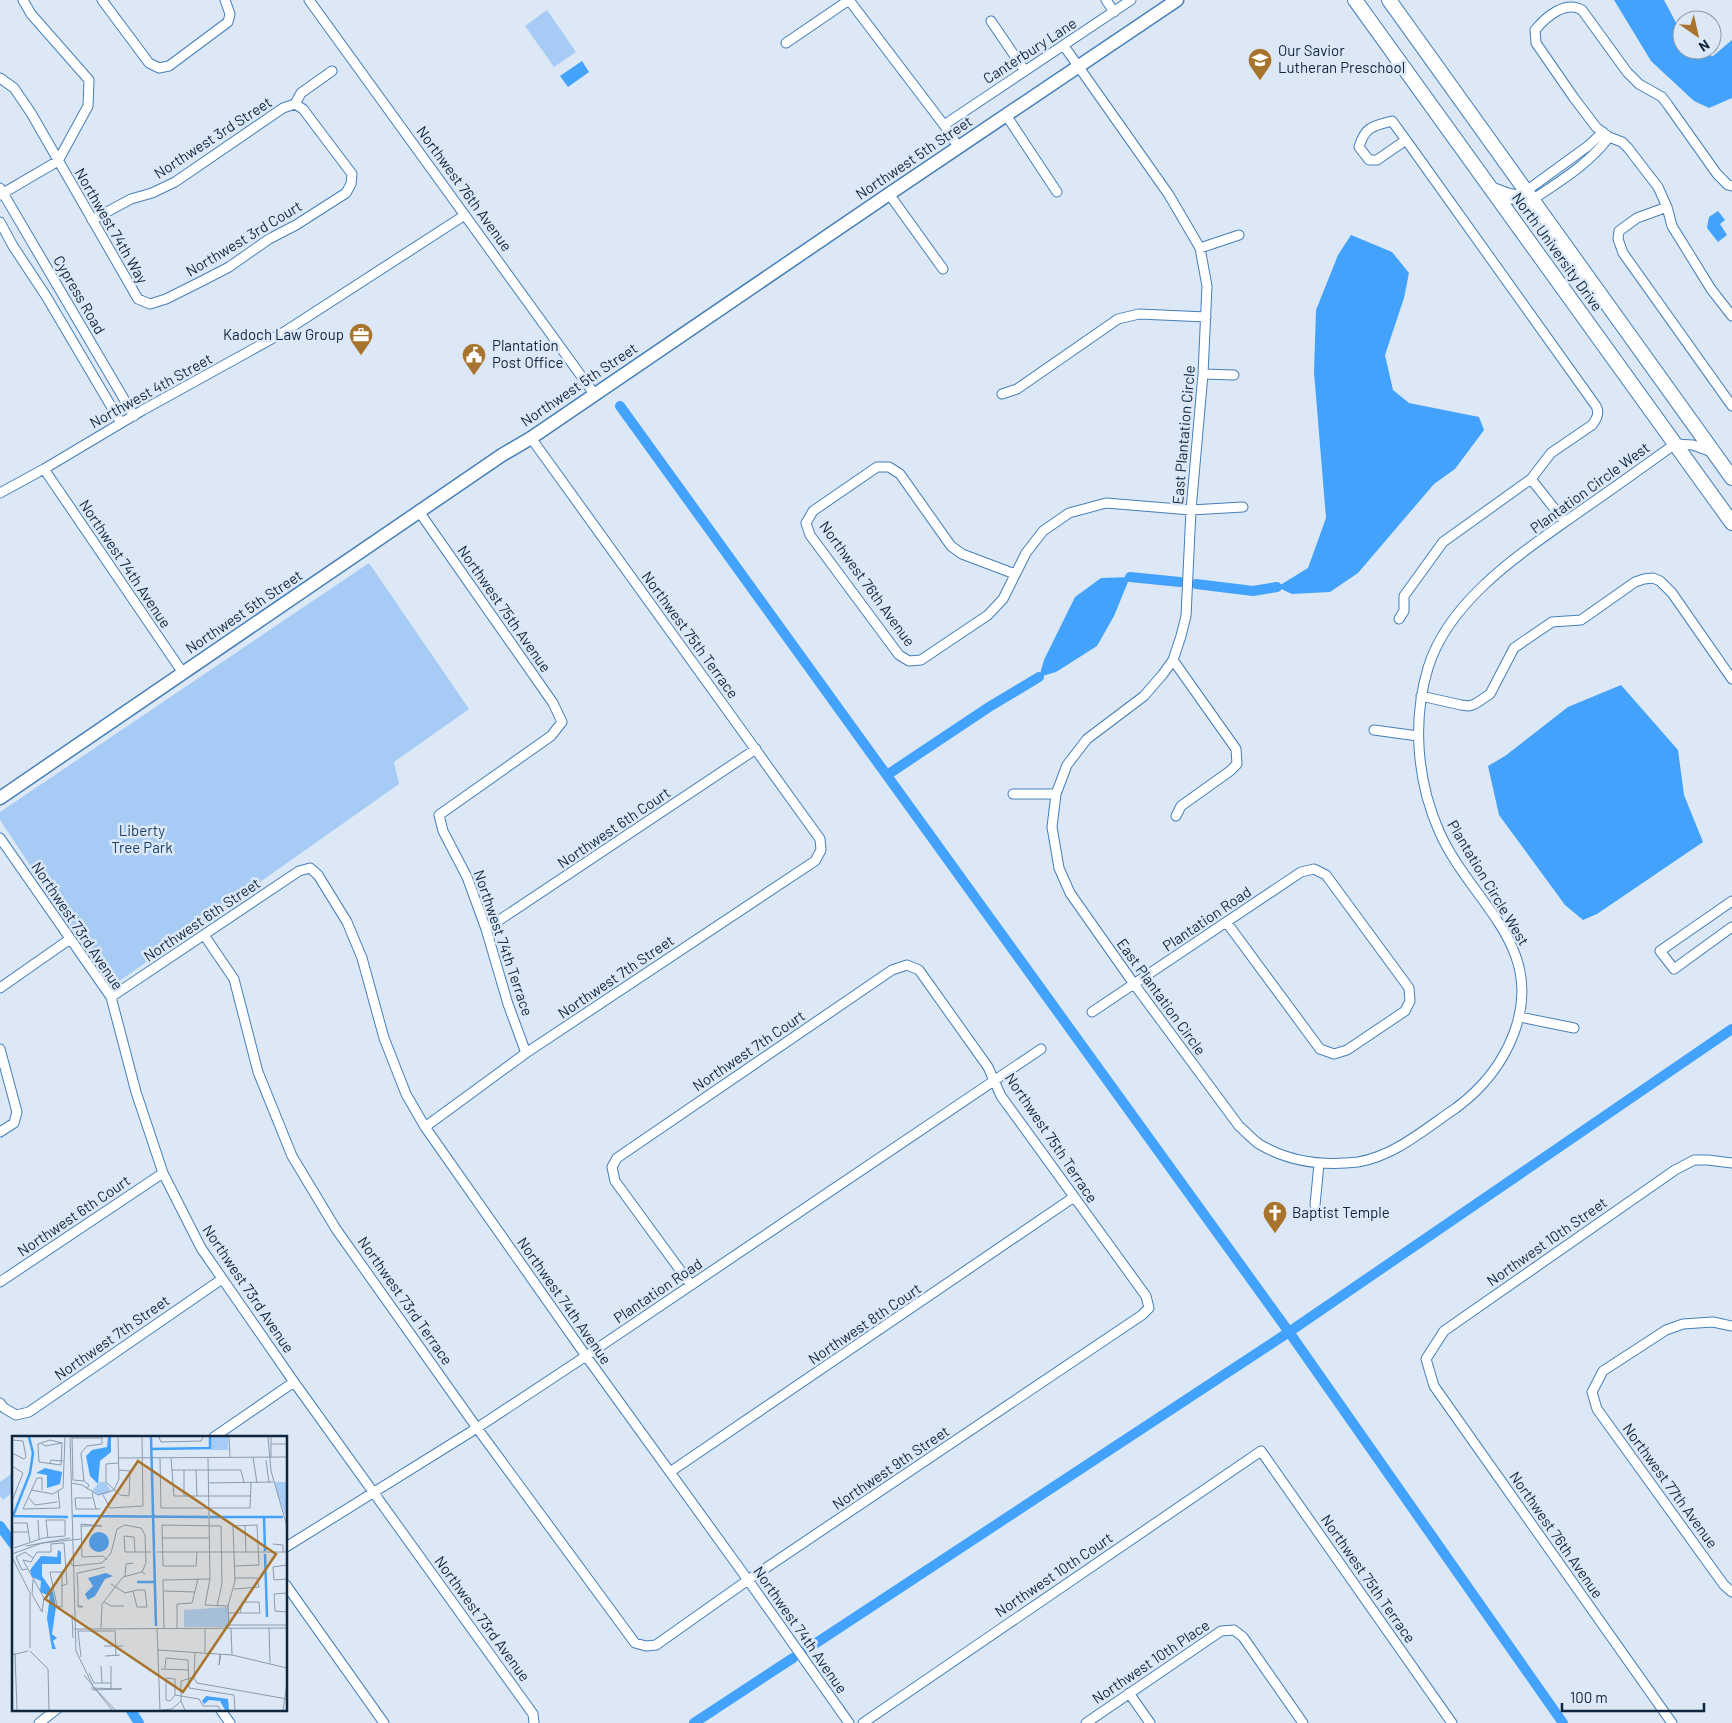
<svg xmlns="http://www.w3.org/2000/svg" width="1732" height="1723" font-family="Barlow,sans-serif">
  <rect width="100%" height="100%" fill="#dce8f5"/>
  <!-- green -->
  <path fill="#a6ccf5" d="M547 10 576 52 554 67 525 26Z
    M369 563 469 709 394 762 399 784 111 987 0 820V812Z
    M14 1472V1491L3 1500 0 1496V1482Z"/>
  <!-- water -->
  <path fill="#43a2fc" d="M1614 0H1664L1682 34V50H1697L1701 54 1713 56 1732 40V98L1709 108 1694 101 1651 61Z
    M582 61 589 72 568 87 560 76Z
    M1718 211 1725 220 1720 224 1727 235 1718 242 1707 228 1709 217Z
    M1351 235 1392 252 1409 273 1404 298 1385 355 1393 390 1409 403 1479 417 1484 430 1455 469 1434 484 1358 573 1330 592 1292 594 1277 587 1308 568 1326 518 1314 372 1316 310 1338 255Z
    M1130 577 1114 616 1097 646 1056 672 1039 677 1044 660 1075 597 1101 578Z
    M1621 685 1678 750 1684 795 1703 842 1597 914 1583 920 1565 905 1499 815 1488 766 1505 756 1568 707Z"/>
  <g fill="none" stroke-linecap="round" stroke-linejoin="round">
    <!-- canal -->
    <path stroke="#43a2fc" stroke-width="10" d="M620 406 1289 1332 1563 1723
      M1130 577 1180 582
      M1196 584 1253 591 1277 587
      M887 775 989 707 1039 677
      M0 1526 14 1545
      M807 1649 1289 1332 1732 1029
      M130 1709 139 1723
      M694 1723 793 1658"/>
    <defs>
      <path id="street" d="M102 0 149 63 159 68 169 66 228 22 230 14 225 0
        M309 0 595 395
        M849 0 944 125 959 148
        M1106 0 1114 12
        M991 21 1025 71
        M786 43 849 0
        M0 78 14 88 31 113 138 299 150 304 166 299 204 280 229 267 269 239 296 225 346 193 351 184 352 174 303 109 295 104
        M295 104 301 93 332 71
        M1006 115 1057 192
        M944 125 1131 0
        M1732 186 1728 185 1717 174 1668 105 1662 97 1639 84 1627 72 1582 10C1565 0 1546 17 1535 30L1536 43 1574 98 1596 127 1609 137 1622 142 1628 148 1658 187 1667 207 1672 226 1711 289 1732 316
        M0 188 134 416
        M1526 191 1588 146 1603 132
        M889 194 943 269
        M0 195 58 161 88 106 89 80 31 14 23 0
        M1532 200C1560 181 1589 164 1609 137
        M1667 207 1637 218 1619 231 1618 239 1623 253 1732 406
        M92 220 131 199 152 193 175 182 283 108 295 104
        M0 222 13 246 46 296 121 423
        M1200 248 1239 235
        M1203 374 1234 375
        M1002 394 1017 389 1118 319 1139 314 1206 317
        M44 469 183 673
        M1531 479 1565 522
        M0 493 44 469 143 410 284 332 465 215
        M420 513 553 703 562 722 551 736 439 815 443 831 467 877 486 929 508 1004 526 1053
        M1015 574 962 554 951 546 900 474 889 467H877L813 511 806 523 810 535 899 655 909 661 921 660 988 615 1003 599 1026 553 1043 531 1069 513 1106 503 1191 510 1243 507
        M1399 619 1404 611V596L1443 542 1531 479 1551 453 1592 425C1597 419 1600 413 1596 406L1406 140 1392 121C1372 126 1365 127 1359 147L1369 160H1377L1406 140
        M1173 660 1236 749 1237 764 1230 771 1181 806 1176 816
        M1421 696 1461 705 1469 706 1475 704 1490 694 1514 648 1552 622 1581 620 1635 582 1644 579 1653 578 1660 581 1672 593 1732 679
        M1374 730 1418 736
        M1013 794H1056L1052 827 1059 868 1070 893 1134 984 1239 1126C1246 1132 1252 1139 1259 1144 1289 1162 1324 1166 1358 1162 1395 1156 1426 1128 1456 1108 1483 1088 1502 1065 1514 1033 1547 945 1470 902 1439 831 1417 781 1412 721 1428 668 1449 599 1523 552 1579 512 1611 490 1643 467 1675 444L1693 445 1712 452
        M1056 794 1067 765 1087 739 1144 696 1163 674 1173 660 1181 636 1186 616 1191 510 1203 374 1207 286 1200 248 1169 195 1064 46
        M0 838 111 997 136 1092 163 1173 201 1248 294 1382 533 1714 534 1723
        M1732 901 1660 951 1674 969 1732 927
        M486 929 756 749
        M204 935 234 979 258 1072 292 1156 336 1229 477 1428 635 1643 646 1646 656 1645 748 1580 1142 1315 1149 1308 1146 1296 1001 1096 988 1067 919 970 907 965 892 970 617 1158 612 1167 615 1181 691 1285
        M0 988 70 939
        M111 997 299 871 310 868 318 875 347 922 362 958 384 1038 406 1094 425 1127 586 1356 748 1580 849 1723
        M1092 1012 1301 872 1314 869 1326 875 1409 988 1410 1001 1405 1011 1347 1050 1334 1054 1320 1049 1227 923
        M1520 1017 1574 1028
        M0 1049 17 1112 14 1123 0 1132
        M425 1127 526 1053 815 861 821 850 820 839 531 438
        M1315 1205 1319 1164
        M0 1282 163 1173
        M1732 1326 1713 1322 1683 1324 1666 1330 1603 1371 1592 1392 1597 1409 1724 1585 1732 1592
        M0 1403 4 1408 16 1415 29 1412 222 1279
        M214 1437 294 1382
        M670 1472 1074 1197
        M286 1547 477 1428 586 1356 1041 1049
        M286 1585 384 1723
        M1129 1693 1150 1723
        M220 1709 230 1723
        M39 1723 57 1709
        M863 1723 1261 1451 1452 1723
        M1086 1723 1221 1631 1234 1630 1243 1637 1303 1723
        M1672 1723 1434 1386 1426 1359 1444 1331 1675 1170 1694 1160H1708L1732 1163"/>
      <path id="secondary" d="M0 798 502 455 531 438 889 194 1177 0"/>
      <path id="primary" d="M1355 0 1732 523
        M1389 0 1732 478
        M1493 190 1509 196 1532 200"/>
    </defs>
    <!-- street casing -->
    <use href="#street" stroke="#467fb8" stroke-width="11"/>
    <!-- secondary casing -->
    <use href="#secondary" stroke="#467fb8" stroke-width="15"/>
    <!-- primary casing -->
    <use href="#primary" stroke="#467fb8" stroke-width="16"/>
    <!-- street -->
    <use href="#street" stroke="#fff" stroke-width="9"/>
    <!-- secondary -->
    <use href="#secondary" stroke="#fff" stroke-width="12"/>
    <!-- primary -->
    <use href="#primary" stroke="#fff" stroke-width="14"/>
  </g>
  <!-- icons -->
  <defs>
    <symbol id="school-pin" viewBox="-11 -11 22 30"><path d="M0 17L-7.5 6A9.5 9.5 0 1 1 7.5 6Z" fill="#a8732d" stroke="#dce8f5"/><path d="M0-5L7-2L0 1L-7-2ZM-4 1L0 2.5L4 1V4Q0 6-4 4Z" fill="#fff"/></symbol>
    <symbol id="office-pin" viewBox="-11 -11 22 30"><path d="M0 17L-7.5 6A9.5 9.5 0 1 1 7.5 6Z" fill="#a8732d" stroke="#dce8f5"/><path d="M-6-3h4V-5.5h4V-3h4V5H-6ZM-1-4.5V-3h2v-1.5ZM-6 0V1H6V0Z" fill="#fff"/></symbol>
    <symbol id="civic-pin" viewBox="-11 -11 22 30"><path d="M0 17L-7.5 6A9.5 9.5 0 1 1 7.5 6Z" fill="#a8732d" stroke="#dce8f5"/><path d="M-.6-6.5H3V-4.5H.6V-3L4-1V1h2V6H-6V1h2V-1L-.6-3ZM-1.2 2.5V6h2.4V2.5Z" fill="#fff"/></symbol>
    <symbol id="church-pin" viewBox="-11 -11 22 30"><path d="M0 17L-7.5 6A9.5 9.5 0 1 1 7.5 6Z" fill="#a8732d" stroke="#dce8f5"/><path d="M-1.2-6h2.4v3.5h3.3v2.4h-3.3V6h-2.4V-.1h-3.3v-2.4h3.3Z" fill="#fff"/></symbol>
  </defs>
  <g fill-rule="evenodd">
    <use href="#school-pin" x="1246" y="46" width="28" height="38"/>
    <use href="#office-pin" x="347" y="321" width="28" height="38"/>
    <use href="#civic-pin" x="460" y="341" width="28" height="38"/>
    <use href="#church-pin" x="1261" y="1199" width="28" height="38"/>
  </g>
  <g text-anchor="middle" stroke-width="5" stroke-linejoin="round" paint-order="stroke">
    <!-- street labels -->
    <g font-size="15" fill="#0e263e" stroke="#dce8f5">
      <text transform="translate(1030 51) rotate(-33)" y="5">Canterbury Lane</text>
      <text transform="translate(213 138) rotate(-33)" y="5">Northwest 3rd Street</text>
      <text transform="translate(914 158) rotate(-34)" y="5">Northwest 5th Street</text>
      <text transform="translate(464 189) rotate(54)" y="5">Northwest 76th Avenue</text>
      <text transform="translate(111 226) rotate(60)" y="5">Northwest 74th Way</text>
      <text transform="translate(244 239) rotate(-31)" y="5">Northwest 3rd Court</text>
      <text transform="translate(1557 252) rotate(54)" y="5">North University Drive</text>
      <text transform="translate(79 295) rotate(60)" y="5">Cypress Road</text>
      <text transform="translate(579 385) rotate(-34)" y="5">Northwest 5th Street</text>
      <text transform="translate(151 391) rotate(-29)" y="5">Northwest 4th Street</text>
      <text transform="translate(1184 435) rotate(-85)" y="5">East Plantation Circle</text>
      <text transform="translate(1590 488) rotate(-36)" y="5">Plantation Circle West</text>
      <text transform="translate(125 564) rotate(56)" y="5">Northwest 74th Avenue</text>
      <text transform="translate(867 584) rotate(54)" y="5">Northwest 76th Avenue</text>
      <text transform="translate(504 609) rotate(55)" y="5">Northwest 75th Avenue</text>
      <text transform="translate(244 612) rotate(-34)" y="5">Northwest 5th Street</text>
      <text transform="translate(690 635) rotate(54)" y="5">Northwest 75th Terrace</text>
      <text transform="translate(614 828) rotate(-34)" y="5">Northwest 6th Court</text>
      <text transform="translate(1488 883) rotate(59)" y="5">Plantation Circle West</text>
      <text transform="translate(1207 919) rotate(-34)" y="5">Plantation Road</text>
      <text transform="translate(202 920) rotate(-34)" y="5">Northwest 6th Street</text>
      <text transform="translate(77 926) rotate(56)" y="5">Northwest 73rd Avenue</text>
      <text transform="translate(503 943) rotate(71)" y="5">Northwest 74th Terrace</text>
      <text transform="translate(616 977) rotate(-34)" y="5">Northwest 7th Street</text>
      <text transform="translate(1161 997) rotate(54)" y="5">East Plantation Circle</text>
      <text transform="translate(749 1051) rotate(-34)" y="5">Northwest 7th Court</text>
      <text transform="translate(1051 1138) rotate(56)" y="5">Northwest 75th Terrace</text>
      <text transform="translate(74 1216) rotate(-34)" y="5">Northwest 6th Court</text>
      <text transform="translate(1547 1242) rotate(-35)" y="5">Northwest 10th Street</text>
      <text transform="translate(248 1289) rotate(56)" y="5">Northwest 73rd Avenue</text>
      <text transform="translate(658 1291) rotate(-34)" y="5">Plantation Road</text>
      <text transform="translate(405 1301) rotate(55)" y="5">Northwest 73rd Terrace</text>
      <text transform="translate(564 1301) rotate(55)" y="5">Northwest 74th Avenue</text>
      <text transform="translate(865 1324) rotate(-34)" y="5">Northwest 8th Court</text>
      <text transform="translate(112 1338) rotate(-35)" y="5">Northwest 7th Street</text>
      <text transform="translate(891 1468) rotate(-34)" y="5">Northwest 9th Street</text>
      <text transform="translate(1670 1486) rotate(54)" y="5">Northwest 77th Avenue</text>
      <text transform="translate(1556 1535) rotate(55)" y="5">Northwest 76th Avenue</text>
      <text transform="translate(1054 1575) rotate(-34)" y="5">Northwest 10th Court</text>
      <text transform="translate(1368 1579) rotate(55)" y="5">Northwest 75th Terrace</text>
      <text transform="translate(482 1619) rotate(54)" y="5">Northwest 73rd Avenue</text>
      <text transform="translate(800 1630) rotate(55)" y="5">Northwest 74th Avenue</text>
      <text transform="translate(1151 1662) rotate(-34)" y="5">Northwest 10th Place</text>
    </g>
    <!-- poi labels -->
    <g font-size="15" fill="#0e263e" stroke="#dce8f5" text-anchor="start">
      <text x="1278" y="56">Our Savior<tspan x="1278" dy="17">Lutheran Preschool</tspan></text>
      <text x="344" y="340" text-anchor="end">Kadoch Law Group</text>
      <text x="492" y="351">Plantation<tspan x="492" dy="17">Post Office</tspan></text>
      <text x="1292" y="1218">Baptist Temple</text>
    </g>
    <!-- park labels -->
    <g font-size="15" fill="#1d4266" stroke="#dce8f5">
      <text x="142" y="836">Liberty<tspan x="142" dy="17">Tree Park</tspan></text>
    </g>
  </g>
  <!-- overview -->
  <g transform="translate(12 1436)">
    <rect width="275" height="275" fill="#dce8f5"/>
    <path d="M199 1H216V14H199ZM88 46H94L99 56 90 59 79 56ZM262 46H275V79H273ZM216 171V191H172V174Z" fill="#a6ccf5"/>
    <path d="M96 1H99V16L88 25 86 48 78 40 74 20 80 14 95 11ZM33 32 50 36 48 48 35 52V39L24 37ZM77 106a10 10 0 1 1 20 0a10 10 0 1 1-20 0ZM46 114 49 116V128H30V140L41 156 44 171 40 198 45 202 41 205 44 213H40L35 182 38 160 28 156 29 145 20 141 18 134 29 120 45 121ZM94 137 101 140 93 143 83 160 76 164 73 158 81 150 76 142ZM194 260 216 263 217 274H213L208 265 197 264 192 268 190 265Z" fill="#43a2fc"/>
    <path fill="none" stroke="#43a2fc" stroke-width="2.5" d="M139 1 144 190M139 13 198 12V1M1 80 18 37 21 17 17 1M1 80 56 81M61 80 196 81M197 81H271M252 81 253 115M253 118 255 181M125 146H142"/>
    <path fill="none" stroke="#8a9aac" stroke-width="1" d="M58 1 64 215 81 250 103 274M60 1 61 44 72 45 77 49 75 53M147 1 149 6 189 5 191 1M217 1 218 21M256 1 259 35 275 90M259 1V21M60 2H90M0 4 11 5 14 21 12 23 0 17M38 4 50 7 49 29 27 26 26 8ZM29 7 33 10 50 7M259 8H275M241 21 245 47M107 22 275 21M148 22 149 72H238L239 47M159 22 162 60H239M196 22 198 143 193 169 216 170M254 24 257 47M38 27 39 24 51 25M106 27 94 28V46L108 59 117 60 118 35 107 34M0 30 11 37 0 65M160 34H229L232 47M172 34V60M184 34 185 60M72 45 69 17 75 10 90 8V1M59 47 70 49 86 59 102 54 107 43 106 1M196 47 261 46M19 54 41 58 51 52 53 1M30 54V42H25L11 73 48 72 46 55M80 57 84 73M91 59 98 72 131 70 130 1M17 62 23 69 45 66M80 62H63L64 73H88M26 84 27 103M2 87H15L18 106M233 89 234 117M69 90H90L69 88 70 121 91 120 95 124M129 92 133 99 134 127 130 136 133 138M0 96H17M150 102H197M261 108 271 109V116M14 110 58 102M2 112 31 102 53 100V84H34L36 102M123 116 122 101 112 100 113 116H139M145 116H275M185 116 184 130H151L150 89 209 90 210 148 205 170M0 118 30 107 69 103M0 121 18 157V212M59 127 61 130 90 127 99 117 105 93 113 89 129 92M275 129 261 131 262 144 275 143M15 133 10 134 4 121 13 116 21 122M38 136H50V171L45 170ZM113 140 114 128 121 127M21 144 20 158 30 176 32 162 11 124 19 126 25 116H39V108L52 107 55 148 49 150M99 148 113 157 125 154H133L135 171H125L121 155M222 153 247 151 245 142H223M152 155 183 156M275 157 262 158 263 175 275 176M92 166 99 170H112M66 169 71 171H66V152L65 137H66L93 131M216 177H248L247 166H231L228 177M60 179 61 202M217 189H275M89 192 90 168 111 141 130 136M145 192 148 274M152 192 151 144 198 143M165 192V168L180 167 186 143M193 192V216M217 192 216 170 223 145 221 90 245 89 247 129 222 130M219 192 220 219M257 192 258 227M62 193 275 192M103 194 104 220M92 210H111M146 214 220 219 275 232M18 215 36 233 37 274M183 216 182 242 185 247 275 263M3 217 5 274M208 218 207 229 209 218M0 219 16 215M93 220 108 219M69 221 66 195H102M89 230 90 247M99 230V253M153 232 154 222 176 224 177 252 222 259 223 274M149 233 176 234M77 237 82 247H99M72 239 100 274M154 242 163 243V259L158 265 154 264ZM79 252 110 253 80 254M163 259 187 263M187 263 191 270H206L208 274M150 274 160 273 169 265M173 274 169 265V245L182 241M271 274 275 247"/>
    <path fill="#a8732d" fill-opacity="0.15" stroke="#a8732d" stroke-width="2.5" d="M126 25 264 118 171 256 33 163Z"/>
    <rect width="275" height="275" fill="none" stroke="#0e263e" stroke-width="2.5"/>
  </g>
  <!-- north arrow -->
  <g transform="translate(1697 35) rotate(146)"><circle r="24" fill="#dce8f5" stroke="#8a9aac"/>
  <path d="M0-4L9 19L0 12L-9 19Z" fill="#a8732d"/>
  <text y="-8" font-size="14" font-weight="bold" text-anchor="middle" fill="#0e263e">N</text>
  </g>
  <!-- scale -->
  <path d="M1562 1703v8h142v-8" fill="none" stroke="#0e263e" stroke-width="2.5"/>
  <text x="1570" y="1703" font-size="15" fill="#0e263e" stroke="#dce8f5" stroke-width="4" paint-order="stroke">100 m</text>
</svg>
